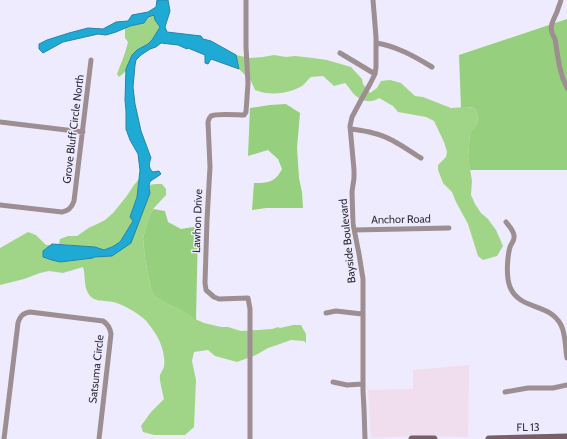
<svg xmlns="http://www.w3.org/2000/svg" width="567" height="439" font-family="Cabin,sans-serif">
  <rect width="100%" height="100%" fill="#eeebfe"/>
  <!-- commercial -->
  <path fill="#f0dded" d="M469 365 468 437 419 436 371 438 368 390 413 389V370Z"/>
  <!-- green -->
  <path fill="#a0d587" d="M155 15V20L160 27 152 40 148 44 137 50 126 69V71L119 77 117 74 125 53 128 42 125 38V28L130 26 144 23 148 17Z
    M236 55 250 58 263 57 274 55 286 57 295 56 313 58 327 60 351 67 362 79 363 84 370 93 377 88 381 81 390 80 401 83 415 96 423 97 451 108 466 107 475 108 478 117 477 124 470 133 468 156 472 181 471 195 475 204 481 213 488 219 496 230 503 246 497 256 483 260 478 256 468 224 456 202 452 192 443 183 438 170V165L446 157 447 152 444 142 434 121 426 117 398 112 393 106 379 98C372 103 362 102 356 96 352 93 349 87 345 83L334 86 323 76 311 77C308 79 305 84 302 86 288 94 270 96 255 90L251 81 239 69Z
    M139 179 137 197 130 217 133 221 120 242 112 247 104 250 95 247 59 244 60 239 68 236H77L90 227 93 226 105 220 113 213 126 197 134 185Z
    M156 184H162L166 189V195L153 209 148 219 143 238 145 259 151 289 154 296 169 305 182 311 191 317 204 323 221 327H228L241 331 272 329 278 327 280 328 293 325H301L306 334V343L304 341 291 340 277 345 268 348 256 355 237 362 215 356 208 350 194 352 192 361 196 380 194 427 185 435H154L143 432 141 426 151 412 164 399C163 394 159 380 160 375 161 372 163 370 164 367 166 355 160 339 153 330 150 326 147 321 143 318 136 312 122 304 113 302 105 300 97 303 90 296 83 288 86 277 83 267L63 273 49 271 40 273 24 279 0 285V248L28 232 36 235 46 245H50L43 251 60 262 93 258 94 257 112 256 139 222 150 193 148 185Z"/>
  <!-- forest -->
  <path fill="#96cf7d" d="M567 19V170H470L468 156 470 133 477 124 478 117 475 108 466 107 461 108 459 55Z
    M286 104 300 113 297 148 299 178 302 192 303 208H266L252 210 254 183C267 183 275 183 282 169L278 159 268 150 248 156 250 108 270 105Z
    M153 209 165 211 168 222 181 229 193 227 198 229 196 320 191 317 182 311 169 305 154 296 151 289 145 259 143 238 148 219Z"/>
  <!-- water -->
  <path fill="#1eaad5" stroke="#2485a7" d="M157 0H168L170 11 165 27 167 32 201 36 203 39 211 41 236 55 239 69 211 59 208 64 205 63V55L188 48 187 49 178 45 161 43 156 47 150 49 141 55 136 60 135 65 133 87 135 104 141 131 151 158C149 163 148 168 153 172L159 171 161 174C151 182 147 179 150 193L131 243 112 256 94 257 93 258 60 262 52 260 43 257V251L52 244 95 247 104 250 112 247 120 242 133 221 130 217 137 197 140 170 138 154 130 140 126 129V111L125 100 126 69 132 55 137 50 148 44 152 40 160 27 155 20 154 15 148 17 144 23 130 26 116 32 106 35 98 34 63 42 43 53 39 49V44L47 40 69 33 88 28 103 29 116 22 128 21 132 15 148 12 156 7Z"/>
  <g fill="none" stroke-linecap="round" stroke-linejoin="round">
    <!-- street -->
    <path stroke="#9d8e91" stroke-width="5" d="M246 0V47L248 83 246 112 244 115C238 115 216 113 211 116 209 118 209 119 208 122L210 167 207 220 205 283 206 290 214 297 219 299 248 298 250 309V439
      M561 0C560 4 558 8 557 12 552 23 548 28 555 39 558 56 559 73 567 88
      M376 43C396 46 414 56 432 67
      M340 53 375 74
      M0 122 83 132
      M351 129C358 130 366 131 373 133 391 137 406 149 421 158
      M0 205 62 212C69 211 72 207 74 201L91 60
      M506 222C509 226 514 231 514 236 515 240 511 244 510 247 507 258 506 277 510 287 520 311 549 302 561 325 566 335 565 347 567 358
      M354 230 449 228
      M326 313 336 311 362 314
      M333 382 347 385 363 384
      M505 392 528 388H553L567 385
      M4 439 18 323C20 316 23 313 30 312L103 321C108 324 110 328 111 334L99 439
      M365 439 364 409 363 391V279L359 254 353 224 352 192 354 178V170L350 126 352 117 361 100 370 84 375 74 376 67V37L373 0"/>
    <!-- secondary -->
    <path stroke="#766065" stroke-width="7" d="M412 439H434
      M489 439 567 437"/>
  </g>
  <g text-anchor="middle" stroke-width="3" stroke-linejoin="round" paint-order="stroke">
    <!-- street labels -->
    <g font-size="11" fill="#312f3b" stroke="#eeebfe">
      <text transform="translate(73 129) rotate(-83)" y="4">Grove Bluff Circle North</text>
      <text transform="translate(401 219) rotate(-1)" y="4">Anchor Road</text>
      <text transform="translate(197 221) rotate(-88)" y="4">Lawhon Drive</text>
      <text transform="translate(347 241) rotate(-96)" y="4">Bayside Boulevard</text>
      <text transform="translate(96 369) rotate(-84)" y="4">Satsuma Circle</text>
      <text transform="translate(528 427) rotate(-1)" y="4">FL 13</text>
    </g>
  </g>
</svg>
